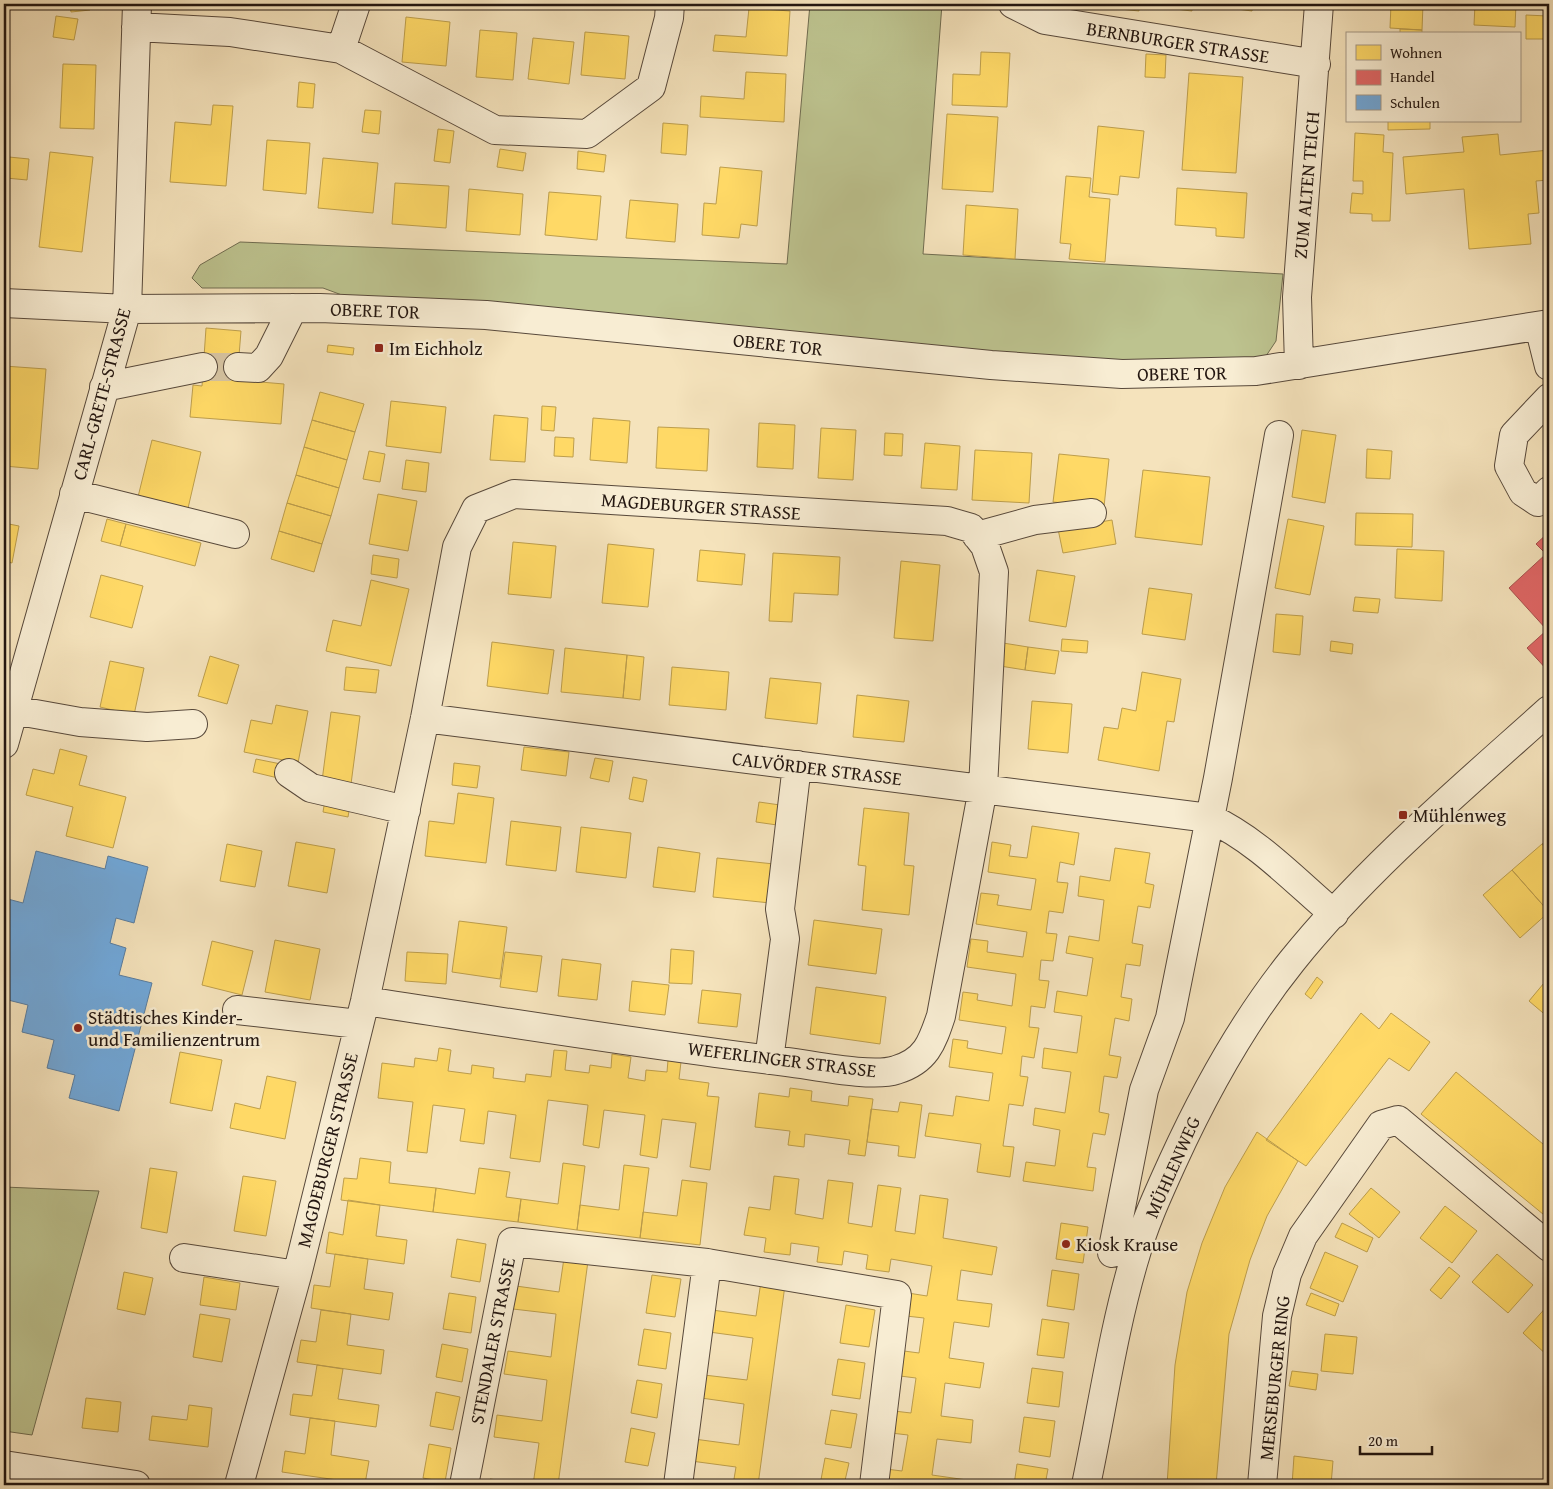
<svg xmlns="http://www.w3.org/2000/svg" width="1553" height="1489" font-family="'Gentium Book Plus',serif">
  <rect width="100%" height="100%" fill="#f5e3bc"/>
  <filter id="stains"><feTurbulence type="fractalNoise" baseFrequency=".004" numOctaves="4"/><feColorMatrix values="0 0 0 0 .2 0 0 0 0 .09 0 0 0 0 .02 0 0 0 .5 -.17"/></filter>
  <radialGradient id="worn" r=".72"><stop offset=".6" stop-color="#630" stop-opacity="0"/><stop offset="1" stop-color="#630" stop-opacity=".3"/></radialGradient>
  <!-- green -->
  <path fill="#bdc38f" stroke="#706c50" d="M810 4H942L923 254 1283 274 1276 341 1256 371 385 311 323 288H202L192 278 200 265 240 242 787 264Z
    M4 1187 99 1191 32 1435 4 1431Z"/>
  <!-- homes -->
  <path fill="#ffd966" stroke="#bd9e4c" d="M70 4H90V10L71 12Z
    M1091 4H1139V11L1091 6Z
    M1150 4H1192V11L1150 6Z
    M1216 4H1253L1252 11 1215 6Z
    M1374 4H1423L1422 30 1390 28 1391 4Z
    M1475 4H1516L1515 27 1474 25Z
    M749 8 790 11 787 56 713 51 715 35 746 37Z
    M1526 15 1548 16 1547 39H1526Z
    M56 16 78 19 74 40 53 37Z
    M406 17 450 22 446 66 402 62Z
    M1400 29 1422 30V34H1400Z
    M480 30 517 33 513 80 476 77Z
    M585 32 629 36 625 79 581 75Z
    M533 38 574 42 569 84 528 79Z
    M981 52 1010 53 1007 107 952 105 953 74 980 75Z
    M1146 54 1166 55 1165 78 1145 77Z
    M63 64 96 65 94 129 60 128Z
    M746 72 786 74 784 122 700 117 701 96 744 99Z
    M1189 73 1243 77 1236 173 1182 170Z
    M299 82 315 84 313 108 297 107Z
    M213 105 233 106 226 186 170 182 175 122 211 125Z
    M365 110 381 111 379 134 362 132Z
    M947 114 998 117 993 192 942 189Z
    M1388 121H1430V129L1388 130Z
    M663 123 688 125 686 155 661 153Z
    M1098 126 1144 131 1139 178 1120 176 1118 195 1092 192Z
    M438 129 454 131 450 163 434 161Z
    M1355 133 1384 135 1383 152 1393 153 1390 221H1372V214L1350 213 1352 193 1363 194V181H1353Z
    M1498 134 1500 155 1549 150V180L1536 181 1539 213 1528 214 1531 244 1469 249 1464 189 1406 194 1403 157 1464 152 1462 137Z
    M267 140 310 143 306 194 263 190Z
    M500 149 526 153 523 171 497 167Z
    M578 151 606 155 604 172 577 169Z
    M50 152 93 157 82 252 39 247Z
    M9 157 29 159 27 180 6 178Z
    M323 158 378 163 373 213 318 208Z
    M720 167 762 171 757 226 741 224 739 238 702 235 704 203 716 204Z
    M1066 176 1091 178 1089 197 1110 199 1105 262 1069 259 1071 244 1060 243Z
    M395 183 449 186 446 228 392 224Z
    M1177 188 1247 193 1244 238 1216 236V228L1175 225Z
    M469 189 523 194 520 235 466 231Z
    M549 192 601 196 597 240 545 235Z
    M4 194H6L5 232H4Z
    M630 200 678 204 675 242 626 238Z
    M966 205 1018 209 1015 259 963 255Z
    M206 328 241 331 237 380 284 384 281 424 190 417 193 385 202 386Z
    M328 345 354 348 353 355 327 352Z
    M4 366 46 369 38 469 4 466Z
    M320 392 364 404 355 432 312 420Z
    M391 401 446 407 441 453 386 446Z
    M542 406 556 407 554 431 541 430Z
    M494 415 528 418 525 462 490 460Z
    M593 418 630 421 627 463 590 460Z
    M312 420 355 432 347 460 304 447Z
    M759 423 795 425 793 469 757 467Z
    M658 427 709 429 707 471 656 468Z
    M821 428 856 430 853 480 818 478Z
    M1302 430 1336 435 1325 503 1292 497Z
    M885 433 903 434 902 456 884 455Z
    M555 437 574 438 573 457 554 456Z
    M152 440 201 452 186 517 136 505Z
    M925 443 960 446 957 490 921 488Z
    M304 447 347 460 339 488 296 475Z
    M1367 449 1392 451 1390 479 1366 478Z
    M975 450 1032 453 1029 503 972 500Z
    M369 451 385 454 380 482 363 479Z
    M1059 454 1109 459 1104 507 1053 502Z
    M406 460 429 463 426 492 402 489Z
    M1143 470 1210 477 1202 545 1135 537Z
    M296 475 339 488 331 516 287 503Z
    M378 494 417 501 408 551 369 544Z
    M287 503 331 516 322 544 279 531Z
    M1356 513 1413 514 1412 547 1355 545Z
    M107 519 126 524 120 546 101 541Z
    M1288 519 1324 526 1310 595 1275 588Z
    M1112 520 1116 544 1063 553 1058 529Z
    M4 523 19 526 12 563 4 561Z
    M126 524 201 543 195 566 120 546Z
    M279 531 322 544 314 572 271 559Z
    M513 542 556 546 551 598 508 594Z
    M608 544 654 549 648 607 602 603Z
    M1397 549 1444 551 1442 601 1395 598Z
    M700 550 745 554 742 585 697 581Z
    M773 553 840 557 838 595 794 593 792 622 769 621Z
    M373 555 399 559 397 578 371 574Z
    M901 561 940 565 933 641 894 638Z
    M1037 570 1075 576 1066 627 1029 621Z
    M101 575 143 586 132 628 90 617Z
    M371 580 409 589 391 666 326 651 333 620 361 626Z
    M1149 588 1192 594 1185 640 1142 634Z
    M1355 597 1380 599 1378 613 1353 611Z
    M1276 614 1303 616 1300 655 1273 652Z
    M1062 639 1088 641 1087 653 1061 651Z
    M1331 641 1353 644 1352 654 1330 651Z
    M492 642 554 650 548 694 487 686Z
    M1003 643 1028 647 1025 670 1000 666Z
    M1028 647 1059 651 1055 674 1025 670Z
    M565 648 627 655 623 698 561 692Z
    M627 655 644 657 640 700 623 698Z
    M210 656 239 665 227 704 198 696Z
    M110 661 144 668 134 715 100 707Z
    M346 667 379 670 376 693 344 690Z
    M672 667 729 672 726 710 669 705Z
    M1142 672 1181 679 1174 722 1167 721 1159 771 1098 760 1104 727 1118 729 1122 708 1136 711Z
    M770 678 821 683 817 724 765 718Z
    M857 695 909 701 904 742 853 737Z
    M1032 701 1072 704 1068 753 1028 749Z
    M276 705 308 711 298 763 244 752 251 720 272 724Z
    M331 712 360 716 351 784 322 781Z
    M524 747 569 752 566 776 521 770Z
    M60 749 87 756 79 785 126 797 113 848 66 836 73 807 26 795 33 769 54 774Z
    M595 758 613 761 609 782 590 778Z
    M256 759 281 764 278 778 253 772Z
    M454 763 480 766 477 788 452 785Z
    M633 777 647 780 643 802 629 799Z
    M458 793 494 798 486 863 425 856 429 821 454 824Z
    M325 800 350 805 348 817 323 812Z
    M759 802 780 805 777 825 756 822Z
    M864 808 909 813 904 865 914 866 909 915 862 910 866 866 858 865Z
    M511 821 561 827 556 871 506 865Z
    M1032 826 1079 833 1074 865 1060 862 1057 882 1068 883 1063 913 1049 911 1046 933 1057 934 1053 961 1041 960 1039 980 1049 981 1045 1008 1031 1006 1029 1027 1039 1028 1034 1058 1022 1056 1020 1076 1028 1077 1023 1106 1009 1104 1003 1146 1014 1147 1010 1177 977 1172 981 1144 925 1136 929 1113 953 1116 956 1096 989 1101 993 1073 949 1067 953 1039 968 1041 967 1048 1002 1054 1006 1027 959 1020 963 992 978 994 977 1000 1012 1006 1016 974 967 967 971 939 988 941 987 952 1023 957 1027 932 976 924 981 893 999 895 997 905 1031 910 1036 879 988 872 992 842 1011 845 1009 856 1027 858Z
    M581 827 631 833 626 878 576 872Z
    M1549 839V852L1542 844Z
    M296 842 335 849 327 893 288 886Z
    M227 844 262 851 255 887 220 881Z
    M1542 844 1549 852V912L1512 870Z
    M658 847 700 853 695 892 653 887Z
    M1115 848 1150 853 1145 883 1154 885 1150 908 1138 906 1132 943 1143 945 1140 966 1126 964 1121 997 1132 999 1129 1021 1115 1018 1109 1055 1121 1057 1117 1078 1104 1076 1099 1112 1109 1114 1105 1135 1093 1133 1087 1167 1096 1168 1093 1191 1023 1181 1026 1162 1055 1166 1060 1130 1033 1125 1035 1108 1065 1113 1071 1072 1042 1068 1044 1048 1077 1053 1082 1016 1054 1012 1057 991 1087 996 1093 958 1066 953 1069 936 1099 941 1104 900 1078 896 1080 876 1110 881Z
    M717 858 774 864 770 903 713 897Z
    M1512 870 1549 912 1520 938 1483 895Z
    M814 920 882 929 876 974 808 965Z
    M459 921 507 927 500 979 452 972Z
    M275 940 320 949 310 1000 265 992Z
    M212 941 253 951 242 995 202 985Z
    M671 949 694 951 692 984 669 983Z
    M407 952 448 954 446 984 405 981Z
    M505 952 542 956 537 992 500 987Z
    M562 959 601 964 597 1000 558 996Z
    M1317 977 1323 982 1311 999 1305 994Z
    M1549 977V1018L1529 1001Z
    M632 981 669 985 665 1015 629 1011Z
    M816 987 886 997 880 1044 810 1034Z
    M702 990 741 994 737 1027 698 1023Z
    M1361 1013 1379 1029 1391 1013 1430 1042 1409 1071 1389 1058 1306 1166 1266 1140Z
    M439 1048 451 1050 448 1071 471 1074 472 1065 494 1068 493 1078 525 1082 526 1074 551 1077 554 1050 567 1051 565 1070 589 1073 590 1065 611 1068 612 1054 631 1057 628 1078 645 1081 646 1070 667 1072 668 1060 681 1062 679 1079 709 1083 707 1096 719 1097 710 1170 690 1167 696 1123 662 1119 657 1158 640 1155 645 1115 604 1110 599 1148 583 1145 588 1105 548 1100 540 1162 510 1158 516 1115 488 1111 484 1144 460 1141 465 1109 433 1105 427 1153 407 1151 413 1102 378 1098 382 1063 414 1067 415 1058 437 1061Z
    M180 1052 222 1060 212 1111 170 1103Z
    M1456 1072 1549 1149V1219L1421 1114Z
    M267 1076 296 1082 285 1139 230 1128 235 1103 260 1109Z
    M790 1088 812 1091 811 1101 848 1106 849 1096 873 1099 865 1156 848 1154 850 1140 805 1134 804 1147 788 1145 790 1131 755 1127 759 1093 789 1097Z
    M900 1102 922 1105 915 1158 898 1156 899 1146 867 1142 871 1109 898 1112Z
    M1257 1132 1298 1161 1267 1216 1250 1260 1229 1334 1216 1485H1167L1175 1365 1187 1292 1202 1243 1225 1187Z
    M360 1158 391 1162 389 1183 436 1188 433 1212 341 1200 344 1178 357 1179Z
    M563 1163 585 1166 577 1230 518 1222 521 1199 558 1204Z
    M624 1165 649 1168 640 1238 577 1230 580 1205 619 1210Z
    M150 1168 177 1172 167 1233 141 1228Z
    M479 1168 510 1172 506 1197 521 1199 518 1222 433 1212 436 1188 475 1194Z
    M243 1176 276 1181 266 1236 234 1231Z
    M774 1176 799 1179 795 1214 823 1219 828 1180 853 1183 848 1223 872 1227 878 1185 901 1188 895 1231 915 1234 920 1195 948 1199 943 1238 997 1247 992 1275 961 1270 957 1300 992 1304 989 1327 954 1322 949 1358 984 1363 980 1388 945 1383 941 1416 973 1420 971 1443 937 1439 932 1475 967 1480 966 1485H884L886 1469 902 1471 908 1435 891 1433 894 1411 911 1413 916 1378 900 1376 904 1351 919 1353 924 1318 906 1316 908 1293 927 1296 932 1266 891 1259 889 1272 866 1269 868 1255 844 1251 842 1265 817 1262 819 1247 791 1243 790 1255 764 1252 766 1238 744 1235 749 1207 770 1210Z
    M682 1180 707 1183 700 1245 640 1238 643 1212 677 1216Z
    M1371 1188 1400 1212 1379 1238 1349 1214Z
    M348 1200 380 1205 376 1236 407 1240 404 1264 326 1253 329 1232 343 1235Z
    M1445 1206 1477 1231 1452 1263 1420 1238Z
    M1061 1223 1088 1227 1083 1263 1056 1259Z
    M1342 1223 1373 1238 1367 1252 1335 1237Z
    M457 1239 486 1244 480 1282 451 1277Z
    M1325 1252 1358 1266 1343 1302 1310 1288Z
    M335 1254 368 1259 364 1289 393 1293 389 1320 311 1308 314 1285 330 1287Z
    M1497 1254 1533 1285 1508 1313 1472 1282Z
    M564 1258 588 1261 558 1485H489L490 1479 533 1485 539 1443 494 1437 497 1415 542 1421 547 1380 504 1374 508 1351 551 1357 556 1314 513 1309 516 1286 559 1292Z
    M1449 1267 1460 1276 1441 1299 1430 1290Z
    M1052 1270 1079 1274 1074 1310 1047 1306Z
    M124 1272 153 1278 145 1315 117 1309Z
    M652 1275 681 1279 675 1317 646 1313Z
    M204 1277 240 1283 236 1310 200 1305Z
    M761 1281 785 1285 758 1485H733L736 1467 691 1461 694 1439 739 1445 744 1404 701 1398 704 1375 747 1380 753 1338 709 1332 712 1310 756 1316Z
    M449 1293 476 1297 471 1333 443 1329Z
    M1311 1293 1339 1304 1335 1316 1306 1305Z
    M1549 1304V1357L1523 1333Z
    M846 1305 875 1310 869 1347 840 1343Z
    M321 1310 351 1314 347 1345 384 1350 381 1374 297 1362 301 1340 316 1342Z
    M200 1314 230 1319 222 1362 193 1357Z
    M1042 1319 1069 1323 1064 1358 1037 1355Z
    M644 1329 671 1333 666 1369 638 1365Z
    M1325 1334 1357 1337 1353 1374 1321 1371Z
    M442 1344 468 1349 462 1382 436 1377Z
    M838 1359 865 1363 860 1399 832 1395Z
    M317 1365 343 1369 338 1399 379 1405 376 1427 290 1415 293 1394 312 1396Z
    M1032 1368 1063 1372 1059 1407 1027 1403Z
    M1292 1371 1318 1374 1316 1390 1289 1386Z
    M637 1380 662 1384 657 1418 631 1413Z
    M436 1392 460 1397 453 1430 430 1426Z
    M86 1398 121 1402 118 1432 82 1428Z
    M189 1405 212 1408 208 1447 149 1440 152 1416 187 1420Z
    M831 1410 857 1414 851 1448 825 1444Z
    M1024 1417 1055 1421 1050 1457 1019 1452Z
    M310 1418 335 1421 331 1455 369 1461 365 1484 282 1472 285 1451 305 1454Z
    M631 1428 655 1433 648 1466 625 1462Z
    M429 1444 451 1448 445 1482 423 1478Z
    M1294 1456 1333 1461 1331 1485H1292Z
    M825 1458 849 1463 844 1485H820Z
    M1017 1464 1048 1469 1045 1485H1014Z
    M624 1480 646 1484V1485H623Z"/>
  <!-- shops -->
  <path fill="#e06666" stroke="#a74e4c" d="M1549 532V672L1527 648 1547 630 1509 588 1546 554 1536 544Z"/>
  <!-- schools -->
  <path fill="#6fa8dc" stroke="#587c9f" d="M36 851 105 869 108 856 148 867 134 923 116 918 110 943 126 948 119 975 152 983 119 1111 69 1098 75 1075 47 1068 54 1040 22 1032 28 1005 4 999 6 974H4V898L23 903Z"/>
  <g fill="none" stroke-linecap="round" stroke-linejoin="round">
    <!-- minor-tunnel -->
    <path stroke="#d6c4a2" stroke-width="28" stroke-dasharray="28 14" stroke-linecap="butt" d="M203 367H238"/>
    <defs>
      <path id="minor" d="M1013 4 1045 20 1316 64
        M136 27 230 32 341 49 495 130 587 134 651 87 669 18 670 4
        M341 49 356 4
        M4 303 127 309 320 308 486 315 991 365 1122 374 1256 371 1549 324
        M1539 326 1549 366
        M1299 365 1297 297 1319 4
        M238 367 258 368 269 356 293 308
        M104 387 203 367
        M1549 398 1514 435 1509 466 1523 492 1538 502 1549 491
        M74 494 235 534
        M977 536 1035 520 1092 513
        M13 710 80 722 147 727 193 724
        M425 718 1209 818C1256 839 1295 881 1334 914
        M4 744 127 309 137 4
        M289 773 311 788 406 810
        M237 1010 358 1024
        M769 1060 785 939 780 909 797 765
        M1112 1253 1144 1090 1170 1018 1218 778 1279 435
        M184 1258 297 1275
        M4 1465 136 1485
        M239 1485 297 1275 365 1001 425 718 457 547 476 509 514 494 947 521 971 528 985 546 994 572 983 788 941 1016C932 1043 926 1061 896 1070 872 1078 813 1065 787 1062 646 1045 505 1022 365 1001
        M464 1485 512 1242 707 1263 897 1295 874 1485
        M678 1485 707 1263
        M1086 1485C1102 1410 1113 1330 1135 1257 1144 1224 1159 1192 1173 1161 1205 1091 1243 1022 1292 961 1366 869 1461 789 1549 710
        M1262 1485 1277 1316 1287 1274 1303 1236 1381 1125 1398 1120 1549 1247"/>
    </defs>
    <!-- minor casing -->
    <use href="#minor" stroke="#58493b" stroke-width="30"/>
    <!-- minor -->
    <use href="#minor" stroke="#f8edd3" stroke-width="28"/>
  </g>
  <!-- markers -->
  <g fill="#8f2418" stroke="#f8edd3" stroke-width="2">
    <rect x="374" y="343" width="10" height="10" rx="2.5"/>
    <rect x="1398" y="810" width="10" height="10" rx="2.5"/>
    <circle cx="78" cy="1028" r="5"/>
    <circle cx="1066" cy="1244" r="5"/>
  </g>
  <g text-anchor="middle" stroke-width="5" stroke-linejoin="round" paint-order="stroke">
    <!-- street labels -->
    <g font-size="19" fill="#231610" stroke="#f8edd3">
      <text transform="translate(1178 42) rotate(9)" y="7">BERNBURGER STRASSE</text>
      <text transform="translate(1306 185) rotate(-85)" y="7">ZUM ALTEN TEICH</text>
      <text transform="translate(375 310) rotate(2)" y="7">OBERE TOR</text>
      <text transform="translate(778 344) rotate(6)" y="7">OBERE TOR</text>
      <text transform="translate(1182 373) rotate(-1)" y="7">OBERE TOR</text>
      <text transform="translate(101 394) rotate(-75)" y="7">CARL-GRETE-STRASSE</text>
      <text transform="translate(701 506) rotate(4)" y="7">MAGDEBURGER STRASSE</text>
      <text transform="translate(817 768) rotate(7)" y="7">CALVÖRDER STRASSE</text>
      <text transform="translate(782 1059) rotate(7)" y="7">WEFERLINGER STRASSE</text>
      <text transform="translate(327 1150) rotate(-76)" y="7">MAGDEBURGER STRASSE</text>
      <text transform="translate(1172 1167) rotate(-66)" y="7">MÜHLENWEG</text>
      <text transform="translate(492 1341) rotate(-79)" y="7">STENDALER STRASSE</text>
      <text transform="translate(1274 1378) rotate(-84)" y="7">MERSEBURGER RING</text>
    </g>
    <!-- poi labels -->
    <g font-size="19" fill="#231610" stroke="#f8edd3" text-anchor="start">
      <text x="389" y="355">Im Eichholz</text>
      <text x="1413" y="822">Mühlenweg</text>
      <text x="88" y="1024">Städtisches Kinder-<tspan x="88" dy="22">und Familienzentrum</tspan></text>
      <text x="1076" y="1251">Kiosk Krause</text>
    </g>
  </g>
  <!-- margin -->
  <rect width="1553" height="1489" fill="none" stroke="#f5e3bc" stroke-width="20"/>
  <rect x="5" y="5" width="1543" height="1479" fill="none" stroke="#231610" stroke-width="2.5"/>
  <rect x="10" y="10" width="1533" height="1469" fill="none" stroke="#231610"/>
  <!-- legend -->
  <rect x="1346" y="32" width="175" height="90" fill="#f8edd3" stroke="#a39785"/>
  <rect x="1356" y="45" width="25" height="15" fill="#ffd966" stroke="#a39785"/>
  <text x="1390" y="58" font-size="15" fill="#231610">Wohnen</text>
  <rect x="1356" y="70" width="25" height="15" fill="#e06666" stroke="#a39785"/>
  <text x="1390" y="82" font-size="15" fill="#231610">Handel</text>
  <rect x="1356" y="95" width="25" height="15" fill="#6fa8dc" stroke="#a39785"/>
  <text x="1390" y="108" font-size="15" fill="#231610">Schulen</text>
  <!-- scale -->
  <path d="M1360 1446v8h72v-8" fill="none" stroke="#231610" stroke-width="2.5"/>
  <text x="1368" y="1446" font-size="15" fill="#231610" stroke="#f8edd3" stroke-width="4" paint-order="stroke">20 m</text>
  <rect width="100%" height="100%" filter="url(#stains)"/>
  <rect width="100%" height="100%" fill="url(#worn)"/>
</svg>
